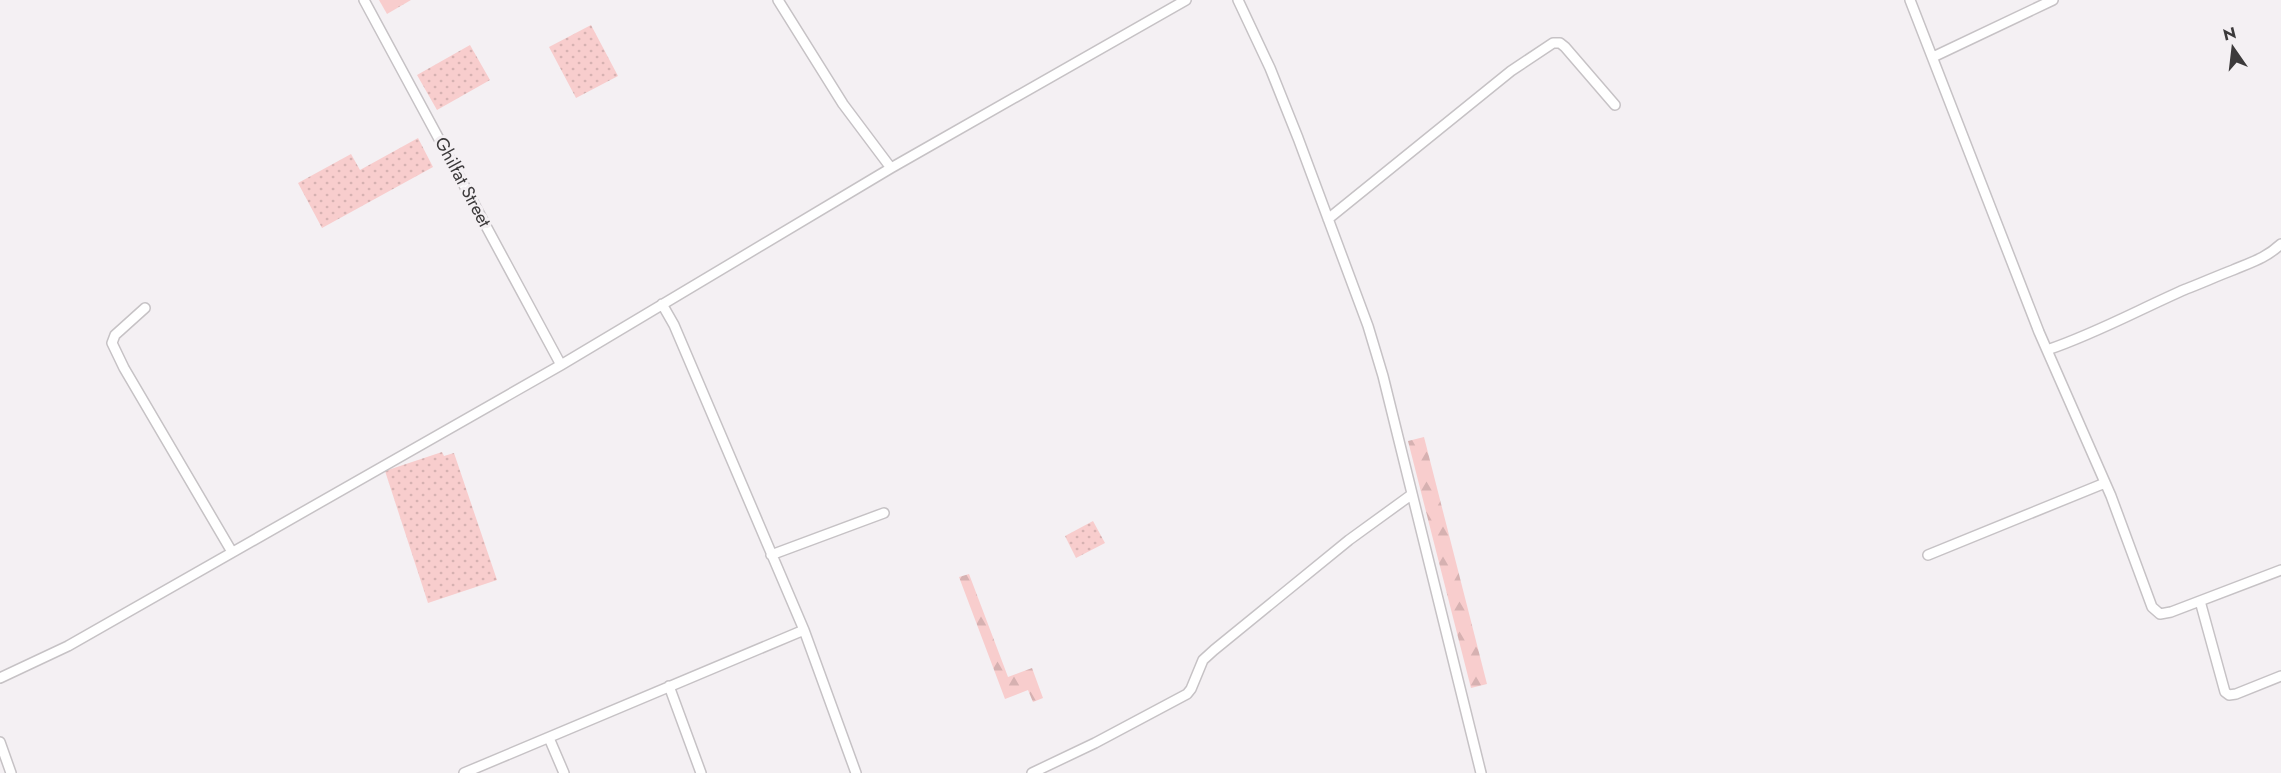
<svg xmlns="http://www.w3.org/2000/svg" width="2281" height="773" font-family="Jost,sans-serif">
  <defs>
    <pattern id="grass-dots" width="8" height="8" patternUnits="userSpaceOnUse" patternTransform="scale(1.5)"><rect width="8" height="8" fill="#f8cdcd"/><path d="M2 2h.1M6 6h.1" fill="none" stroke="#d6b1b1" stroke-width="1.8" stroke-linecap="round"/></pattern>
    <pattern id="forest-firs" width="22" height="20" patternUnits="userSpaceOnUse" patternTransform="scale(1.5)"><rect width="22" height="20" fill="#f8cdcd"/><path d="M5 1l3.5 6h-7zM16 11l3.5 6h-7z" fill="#d6b1b1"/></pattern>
    <pattern id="park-tufts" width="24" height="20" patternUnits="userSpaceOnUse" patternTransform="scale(1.5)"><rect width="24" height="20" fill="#f8cdcd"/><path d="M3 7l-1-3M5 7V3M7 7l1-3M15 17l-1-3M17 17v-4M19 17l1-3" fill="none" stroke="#d6b1b1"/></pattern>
  </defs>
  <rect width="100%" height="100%" fill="#f4f0f3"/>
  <!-- grass -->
  <path fill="url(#grass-dots)" d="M591 25 618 76 576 98 549 47Z
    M470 45 490 80 437 110 417 75Z
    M418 138 433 167 322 228 298 183 351 154 360 170Z
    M442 452 444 456 454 453 497 580 428 603 385 471Z
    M1093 521 1105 543 1076 558 1065 536Z"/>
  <!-- forest -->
  <path fill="url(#forest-firs)" d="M1424 437 1487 684 1471 688 1408 441Z
    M969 574 1008 677 1032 668 1043 698 1033 702 1028 690 1005 699 959 577Z"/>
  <!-- park -->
  <path fill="url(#park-tufts)" d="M379 0H411L387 14Z"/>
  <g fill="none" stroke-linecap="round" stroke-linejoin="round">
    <defs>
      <path id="minor" d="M364 0 561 365
        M778 0 843 104 891 168
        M1238 0 1270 68 1298 138 1368 326 1383 376 1481 773
        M1910 0 2039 332 2111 496 2152 607 2160 614 2171 612 2281 570
        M1933 57 2053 0
        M1328 219 1511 71 1553 43H1560L1565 47 1615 105
        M662 304 674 325 804 630 856 773
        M145 308 115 335 112 343 124 368 232 552
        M2047 350C2095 334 2140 309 2186 289 2202 283 2217 276 2233 270 2252 262 2266 258 2281 244
        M771 555 884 513
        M1928 555 2105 483
        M2200 601 2225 692 2229 695 2236 694 2281 676
        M0 678 68 646 561 365 891 168 1186 0
        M669 686 701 773
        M549 738 564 773
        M0 742 11 773
        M464 773 804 630
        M1032 773 1095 743 1187 694 1191 689 1203 660 1214 650 1349 540 1411 495"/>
    </defs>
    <!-- minor casing -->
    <use href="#minor" stroke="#c6c2c5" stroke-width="12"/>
    <!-- minor -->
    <use href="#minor" stroke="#fff" stroke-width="9"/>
  </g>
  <g text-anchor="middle" stroke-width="6" stroke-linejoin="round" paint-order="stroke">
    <!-- street labels -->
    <g font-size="18" fill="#3c3a3b" stroke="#f4f0f3">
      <text transform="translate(463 182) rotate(62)" y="6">Ghilfat Street</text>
    </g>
  </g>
  <!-- north arrow -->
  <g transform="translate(2233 48) rotate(346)" stroke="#f4f0f3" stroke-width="4.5" paint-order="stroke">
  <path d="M0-4.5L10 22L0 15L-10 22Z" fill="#3c3a3b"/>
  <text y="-9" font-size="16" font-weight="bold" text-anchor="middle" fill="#3c3a3b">N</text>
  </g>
</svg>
